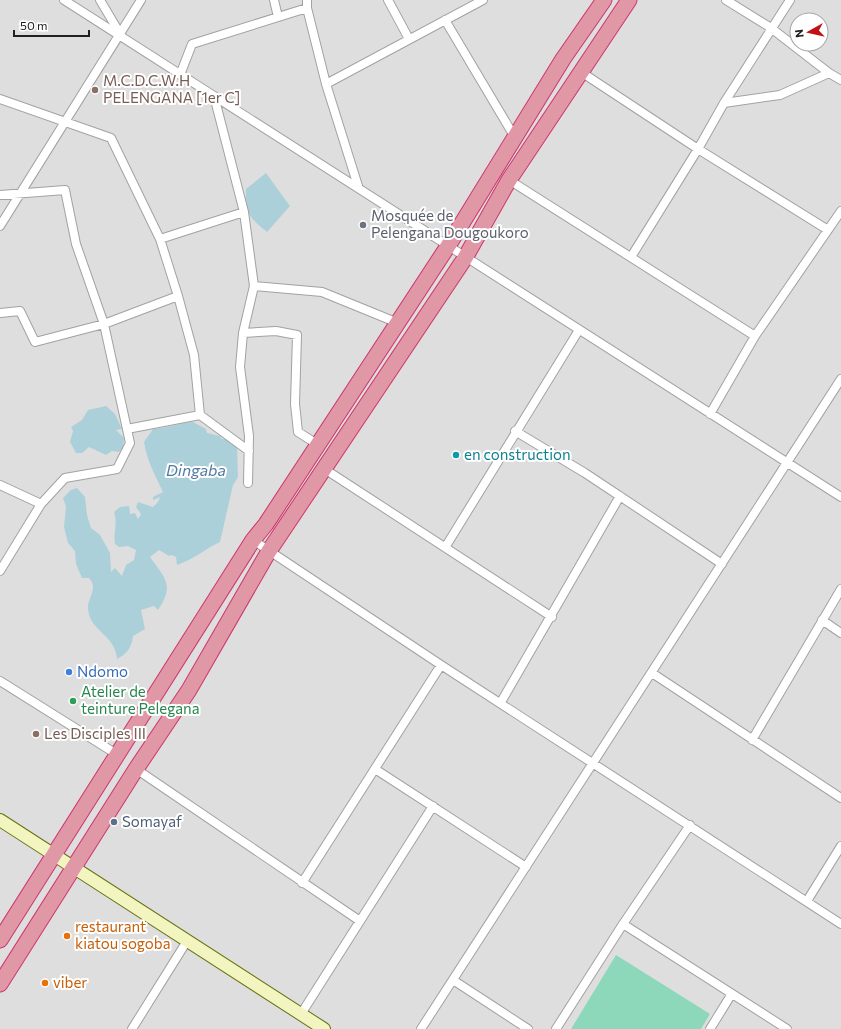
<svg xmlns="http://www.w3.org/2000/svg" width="841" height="1029" font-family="Commissioner,sans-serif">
  <rect width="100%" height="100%" fill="#f0ede8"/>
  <!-- residential -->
  <path fill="#dfdede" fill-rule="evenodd" d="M0 0H841V1029H0ZM797 20H821V44H797Z"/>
  <!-- pitch -->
  <path fill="#8dd8ba" d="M616 955 710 1014 701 1029H571Z"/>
  <!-- water -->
  <path fill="#acd0da" d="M266 173 290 206 267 232C248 216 245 214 246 189Z
    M106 406 115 414 122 429 116 430 124 438 123 448 119 452 112 451 106 455 89 447 82 453H76L70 442 73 431 71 427 82 420 88 410Z
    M193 422 206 429 207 433 220 436 222 439H228L237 446 238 477 233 485 220 542C205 549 193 560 177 565L176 557 172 555 169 556 159 550 150 557C165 578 175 585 158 610L154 606 141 610 145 629 133 636C132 647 127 654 117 659 115 634 90 632 88 609 87 597 99 589 89 578H82L76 564 75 551 68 543 64 527 66 506 63 498 71 490 77 488 85 497 87 515 91 528 100 535 110 553 111 572 115 568 122 576 126 565 134 560 136 550 128 546 119 547 115 544C113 533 118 522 114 512L120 507 129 506 130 514 135 513 138 519 141 514 136 507 138 502 153 507 158 502 160 497 153 500V497L163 492C155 475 147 461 144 442L153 429C168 428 179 423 193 422Z"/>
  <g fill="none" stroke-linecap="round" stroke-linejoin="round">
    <defs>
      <path id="street" d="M64 0 841 497
        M100 0 119 32
        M274 0 278 17
        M307 0V8L326 84 358 186
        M388 0 409 39
        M726 0 771 28 829 73 841 80
        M445 20 514 136
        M581 72 698 149 828 230
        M180 75 192 44 307 8
        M326 84 483 0
        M214 96 244 212 254 286 243 333 240 367 249 436 248 483
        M0 99 111 138 160 239 178 296 194 355 200 415
        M724 103 780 95 829 73
        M509 180 755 336
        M0 195 65 190 76 244 104 324 130 443 117 469 65 478 41 504 0 485
        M0 226 141 0
        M160 239 244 212
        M631 257 698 149 724 103 790 0
        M254 286 322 292 398 323
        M0 313 20 311 35 342 104 324 178 296
        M243 333 276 331 297 335 295 404 298 432 317 444
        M710 414 755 336 841 211
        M127 429 200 415 249 451
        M515 431 585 473 722 564
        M323 468 552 617
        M253 540 441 665 841 924
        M446 546 579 330
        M0 571 41 504
        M822 620 841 633
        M652 673 841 798
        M0 681 118 755
        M501 702 620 496
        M752 740 841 589
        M136 769 360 921
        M375 769 526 867
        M302 883 441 665
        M807 901 841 846
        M623 924 787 1029
        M453 980 528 1029
        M301 1014 433 806
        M132 1029 187 941
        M421 1029 841 379
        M556 1029 623 924 690 825
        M710 1029 731 995"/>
      <path id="secondary" d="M0 820 324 1029"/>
      <path id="highway" d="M0 940 253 540 266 524 448 246 563 59 604 0
        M0 984 136 769 189 690 269 551 465 258 509 180 629 0"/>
    </defs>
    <!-- street casing -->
    <use href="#street" stroke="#a2a2a2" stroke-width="10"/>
    <!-- secondary casing -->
    <use href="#secondary" stroke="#67710f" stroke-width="14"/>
    <!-- highway casing -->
    <use href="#highway" stroke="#cd366c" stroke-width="17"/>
    <!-- street -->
    <use href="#street" stroke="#fff" stroke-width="8"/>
    <!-- secondary -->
    <use href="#secondary" stroke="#f3f5c1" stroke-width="12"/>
    <!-- highway -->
    <use href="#highway" stroke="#e097a6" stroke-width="15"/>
  </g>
  <!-- markers -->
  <g fill="#8d6e63" stroke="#fff" stroke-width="1.5">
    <circle cx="95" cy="90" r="4"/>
    <circle cx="36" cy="734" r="4"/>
  </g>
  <circle fill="#6b7280" stroke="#fff" stroke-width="1.5" cx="363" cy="225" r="4"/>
  <circle fill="#0f9aa8" stroke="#fff" stroke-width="1.5" cx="456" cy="455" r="4"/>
  <circle fill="#3f7fe0" stroke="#fff" stroke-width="1.5" cx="69" cy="672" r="4"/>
  <circle fill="#2e9e5b" stroke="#fff" stroke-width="1.5" cx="73" cy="701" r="4"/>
  <circle fill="#5c6f8a" stroke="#fff" stroke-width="1.5" cx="114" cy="822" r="4"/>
  <g fill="#e8710a" stroke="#fff" stroke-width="1.5">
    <circle cx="67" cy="936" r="4"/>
    <circle cx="45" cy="983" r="4"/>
  </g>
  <g text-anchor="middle" stroke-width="4" stroke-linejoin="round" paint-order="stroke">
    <!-- education labels -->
    <g font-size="15" fill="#785e54" stroke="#fff" text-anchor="start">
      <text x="103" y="86">M.C.D.C.W.H<tspan x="103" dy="17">PELENGANA [1er C]</tspan></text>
      <text x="44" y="739">Les Disciples III</text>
    </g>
    <!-- worship labels -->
    <g font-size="15" fill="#5b616d" stroke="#fff" text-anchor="start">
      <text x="371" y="221">Mosquée de<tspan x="371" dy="17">Pelengana Dougoukoro</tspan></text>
    </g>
    <!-- culture labels -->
    <g font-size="15" fill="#0d838f" stroke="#fff" text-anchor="start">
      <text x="464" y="460">en construction</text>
    </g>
    <!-- shop labels -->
    <g font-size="15" fill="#366cbe" stroke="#fff" text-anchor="start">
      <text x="77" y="677">Ndomo</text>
    </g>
    <!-- leisure labels -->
    <g font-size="15" fill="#27864d" stroke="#fff" text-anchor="start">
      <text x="81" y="697">Atelier de<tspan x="81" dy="17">teinture Pelegana</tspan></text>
    </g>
    <!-- service labels -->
    <g font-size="15" fill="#4e5e75" stroke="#fff" text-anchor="start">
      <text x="122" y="827">Somayaf</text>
    </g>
    <!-- food labels -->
    <g font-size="15" fill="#c56008" stroke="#fff" text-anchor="start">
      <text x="75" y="932">restaurant<tspan x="75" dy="17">kiatou sogoba</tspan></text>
      <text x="53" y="988">viber</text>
    </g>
    <!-- water labels -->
    <g font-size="16" font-style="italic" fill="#517aa1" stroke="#fff">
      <text x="196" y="476">Dingaba</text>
    </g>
  </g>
  <!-- north arrow -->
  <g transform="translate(809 32) rotate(262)"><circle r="19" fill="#ffffff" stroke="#a6a6a6"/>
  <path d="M0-3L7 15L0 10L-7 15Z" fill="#c01114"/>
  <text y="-6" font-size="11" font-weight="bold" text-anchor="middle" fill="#212121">N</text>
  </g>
  <!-- scale -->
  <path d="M14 30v6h75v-6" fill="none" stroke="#212121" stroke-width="2"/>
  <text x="20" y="30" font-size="12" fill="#212121" stroke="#ffffff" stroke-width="3" paint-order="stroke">50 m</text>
</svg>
